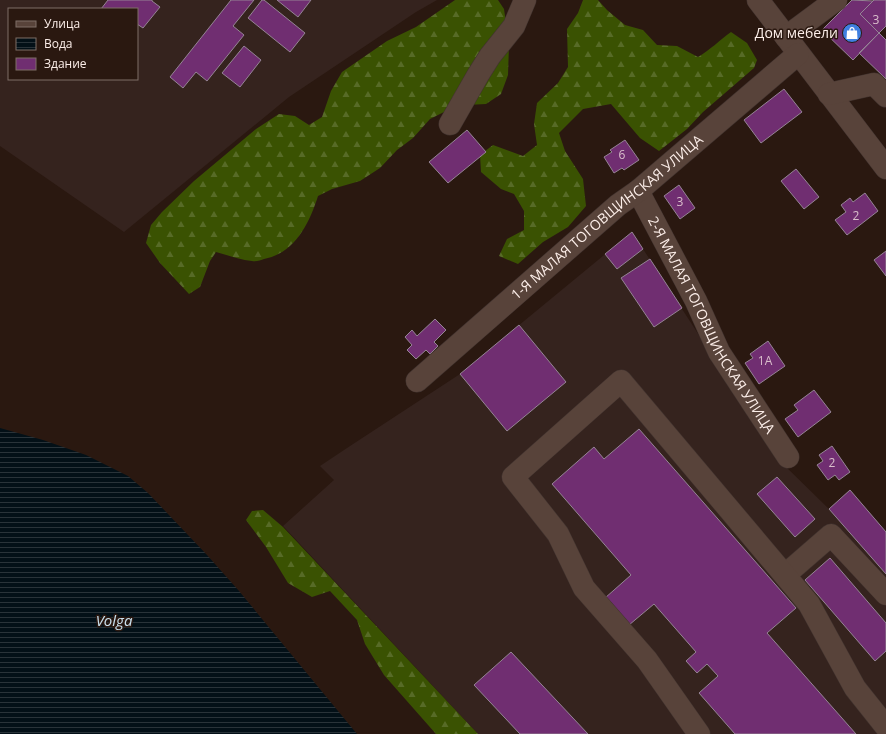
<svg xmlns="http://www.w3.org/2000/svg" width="886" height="734" font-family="'Open Sans',sans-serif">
  <defs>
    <pattern id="forest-firs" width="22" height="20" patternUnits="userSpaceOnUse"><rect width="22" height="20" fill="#3a5202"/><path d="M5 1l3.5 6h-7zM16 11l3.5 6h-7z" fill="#576b27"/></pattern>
    <pattern id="water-rules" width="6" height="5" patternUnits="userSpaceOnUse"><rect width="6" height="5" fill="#031017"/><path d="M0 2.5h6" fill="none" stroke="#293339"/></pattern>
  </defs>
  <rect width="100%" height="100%" fill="#2a1810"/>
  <!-- industrial -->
  <path fill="#35231e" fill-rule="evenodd" d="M0 0H437L416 12 289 97 124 232 0 146ZM9 9H137V79H9Z
    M632 232 782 463 829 509 850 490 886 532V734H478L283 526 334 480 320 466 347 448 460 374Z"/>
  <!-- forest -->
  <path fill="url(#forest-firs)" d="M455 0H498L504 9 509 45 508 75 501 94 486 104 466 105 456 106 430 119 413 138 397 150 380 168 360 181 332 189 318 196C309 224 295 253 264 259 261 260 256 262 252 261 240 260 228 255 216 252L210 261 200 287 189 294 160 263 146 243 151 225 162 212 194 181 256 129 279 114 295 116 309 125 322 117 331 91 342 72 387 41 416 27Z
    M583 0H598L607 10 625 25 643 30 657 45 677 46 698 57C710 50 720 40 731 32L747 43 757 60 754 68 703 112 687 129 659 151 640 138 611 104 583 109 559 133 565 151 583 179 586 206 568 227 543 242 518 264 499 256 507 239 524 230V211L514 194 501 189 481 172 480 155 493 145 523 156 537 145 534 124 537 103 558 83 568 67 567 29 578 13Z
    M263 510 283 527 478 734H436L384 675 365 644 357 620 330 591 312 597 288 583 266 547 246 520 252 511Z"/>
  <!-- water -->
  <path fill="url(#water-rules)" d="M0 428 43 440 86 455 128 476 148 493 207 555 239 591 357 734H0Z"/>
  <!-- building -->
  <path fill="#702e71" stroke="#958495" d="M108 0H152V1L160 7 143 28 137 24V9H101Z
    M231 0H254L233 26 244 35 207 81 196 72 183 88 170 77Z
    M262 0H264L305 33 290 52 248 18Z
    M277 0H311L298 17Z
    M852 0 873 1 860 14 879 33 853 60 822 30Z
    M874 0H886V26L879 33 860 14Z
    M879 33 886 40V79L859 53Z
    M244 46 261 60 240 87 222 73Z
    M784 89 802 112 761 143 744 120Z
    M467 130 486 152 448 183 429 162Z
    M625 140 639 160 624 170 622 168 614 173 604 157 612 152 610 150Z
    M796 169 819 197 804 209 781 181Z
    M679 185 695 208 680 219 664 196Z
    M865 193 878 211 847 235 835 220 846 212 841 205 850 198 853 202Z
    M632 232 643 249 617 269 605 254Z
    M886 251V276L874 260Z
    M650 259 682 308 654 327 621 278Z
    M435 319 446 330 434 342 438 346 430 354 426 350 416 359 407 350 412 345 405 337 412 330 417 336Z
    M519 325 566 382 507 431 460 374Z
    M768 341 785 366 759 384 745 363 753 358 750 354Z
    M814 390 831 412 798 437 785 419 798 410 794 405Z
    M639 429 796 608 767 633 856 734H735L699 693 718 676 707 664 697 673 686 661 696 652 654 604 629 625 605 598 631 575 552 484 594 447 604 459Z
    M832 446 850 472 839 480 835 475 828 480 817 465 823 461 819 455Z
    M777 477 815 519 795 537 757 494Z
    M850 490 886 532V574L829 509Z
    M830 558 886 623V651L875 661 805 580Z
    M511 652 588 734H520L474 685Z"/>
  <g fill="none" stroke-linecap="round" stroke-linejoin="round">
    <defs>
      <g id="minor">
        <path d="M758 0 886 168"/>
        <path d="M786 37 836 0"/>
        <path d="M829 94 874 84 886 96"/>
        <path d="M450 124 478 75 490 56 514 26 525 0"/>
        <path id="s1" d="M638 191 696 301 719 352 788 457"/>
        <path id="s2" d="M417 381 618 205 638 191 798 54"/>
        <path d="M785 575 831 535 886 594"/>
        <path d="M699 734 647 660 584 588 558 534 513 477 621 381 809 604 855 688 886 727"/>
      </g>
    </defs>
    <!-- minor casing -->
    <use href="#minor" stroke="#41332f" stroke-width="23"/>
    <!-- minor -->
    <use href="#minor" stroke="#58433a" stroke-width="22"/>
  </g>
  <!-- icons -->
  <defs>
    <symbol id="shop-disc" viewBox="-11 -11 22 22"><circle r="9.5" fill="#3f7fe0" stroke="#2a1810"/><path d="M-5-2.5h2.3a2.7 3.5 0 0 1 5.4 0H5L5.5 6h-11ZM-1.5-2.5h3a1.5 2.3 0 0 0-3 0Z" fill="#fff"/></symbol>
  </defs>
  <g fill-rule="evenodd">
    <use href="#shop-disc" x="841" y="22" width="22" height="22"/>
  </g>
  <g text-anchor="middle" stroke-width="3" stroke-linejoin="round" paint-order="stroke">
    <!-- number labels -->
    <g font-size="12" fill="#d9becb">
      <text x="876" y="24">3</text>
      <text x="622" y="159">6</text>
      <text x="680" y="206">3</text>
      <text x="856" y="220">2</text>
      <text x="765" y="365">1А</text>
      <text x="832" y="467">2</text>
    </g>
    <!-- poi labels -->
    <g font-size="14" fill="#fceee9" stroke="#2a1810" text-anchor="end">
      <text x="838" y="38">Дом мебели</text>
    </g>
    <!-- street labels -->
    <g font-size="14" fill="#fceee9" stroke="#2a1810">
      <text dy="5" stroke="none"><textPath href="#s2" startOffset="251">1-Я МАЛАЯ ТОГОВЩИНСКАЯ УЛИЦА</textPath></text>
      <text dy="5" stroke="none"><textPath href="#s1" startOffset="153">2-Я МАЛАЯ ТОГОВЩИНСКАЯ УЛИЦА</textPath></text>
    </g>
    <!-- water labels -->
    <g font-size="15" font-style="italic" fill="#c8e0ee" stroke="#2a1810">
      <text x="114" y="626">Volga</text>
    </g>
  </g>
  <!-- legend -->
  <rect x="8" y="8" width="130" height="72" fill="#2a1810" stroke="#7e6e67"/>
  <rect x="16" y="21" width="20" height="6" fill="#58433a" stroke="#7e6e67"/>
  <text x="44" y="28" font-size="12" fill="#fceee9">Улица</text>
  <rect x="16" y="38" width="20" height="12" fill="url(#water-rules)" stroke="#7e6e67"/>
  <text x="44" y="48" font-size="12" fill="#fceee9">Вода</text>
  <rect x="16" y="58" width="20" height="12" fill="#702e71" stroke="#7e6e67"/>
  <text x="44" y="68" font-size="12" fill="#fceee9">Здание</text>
</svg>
